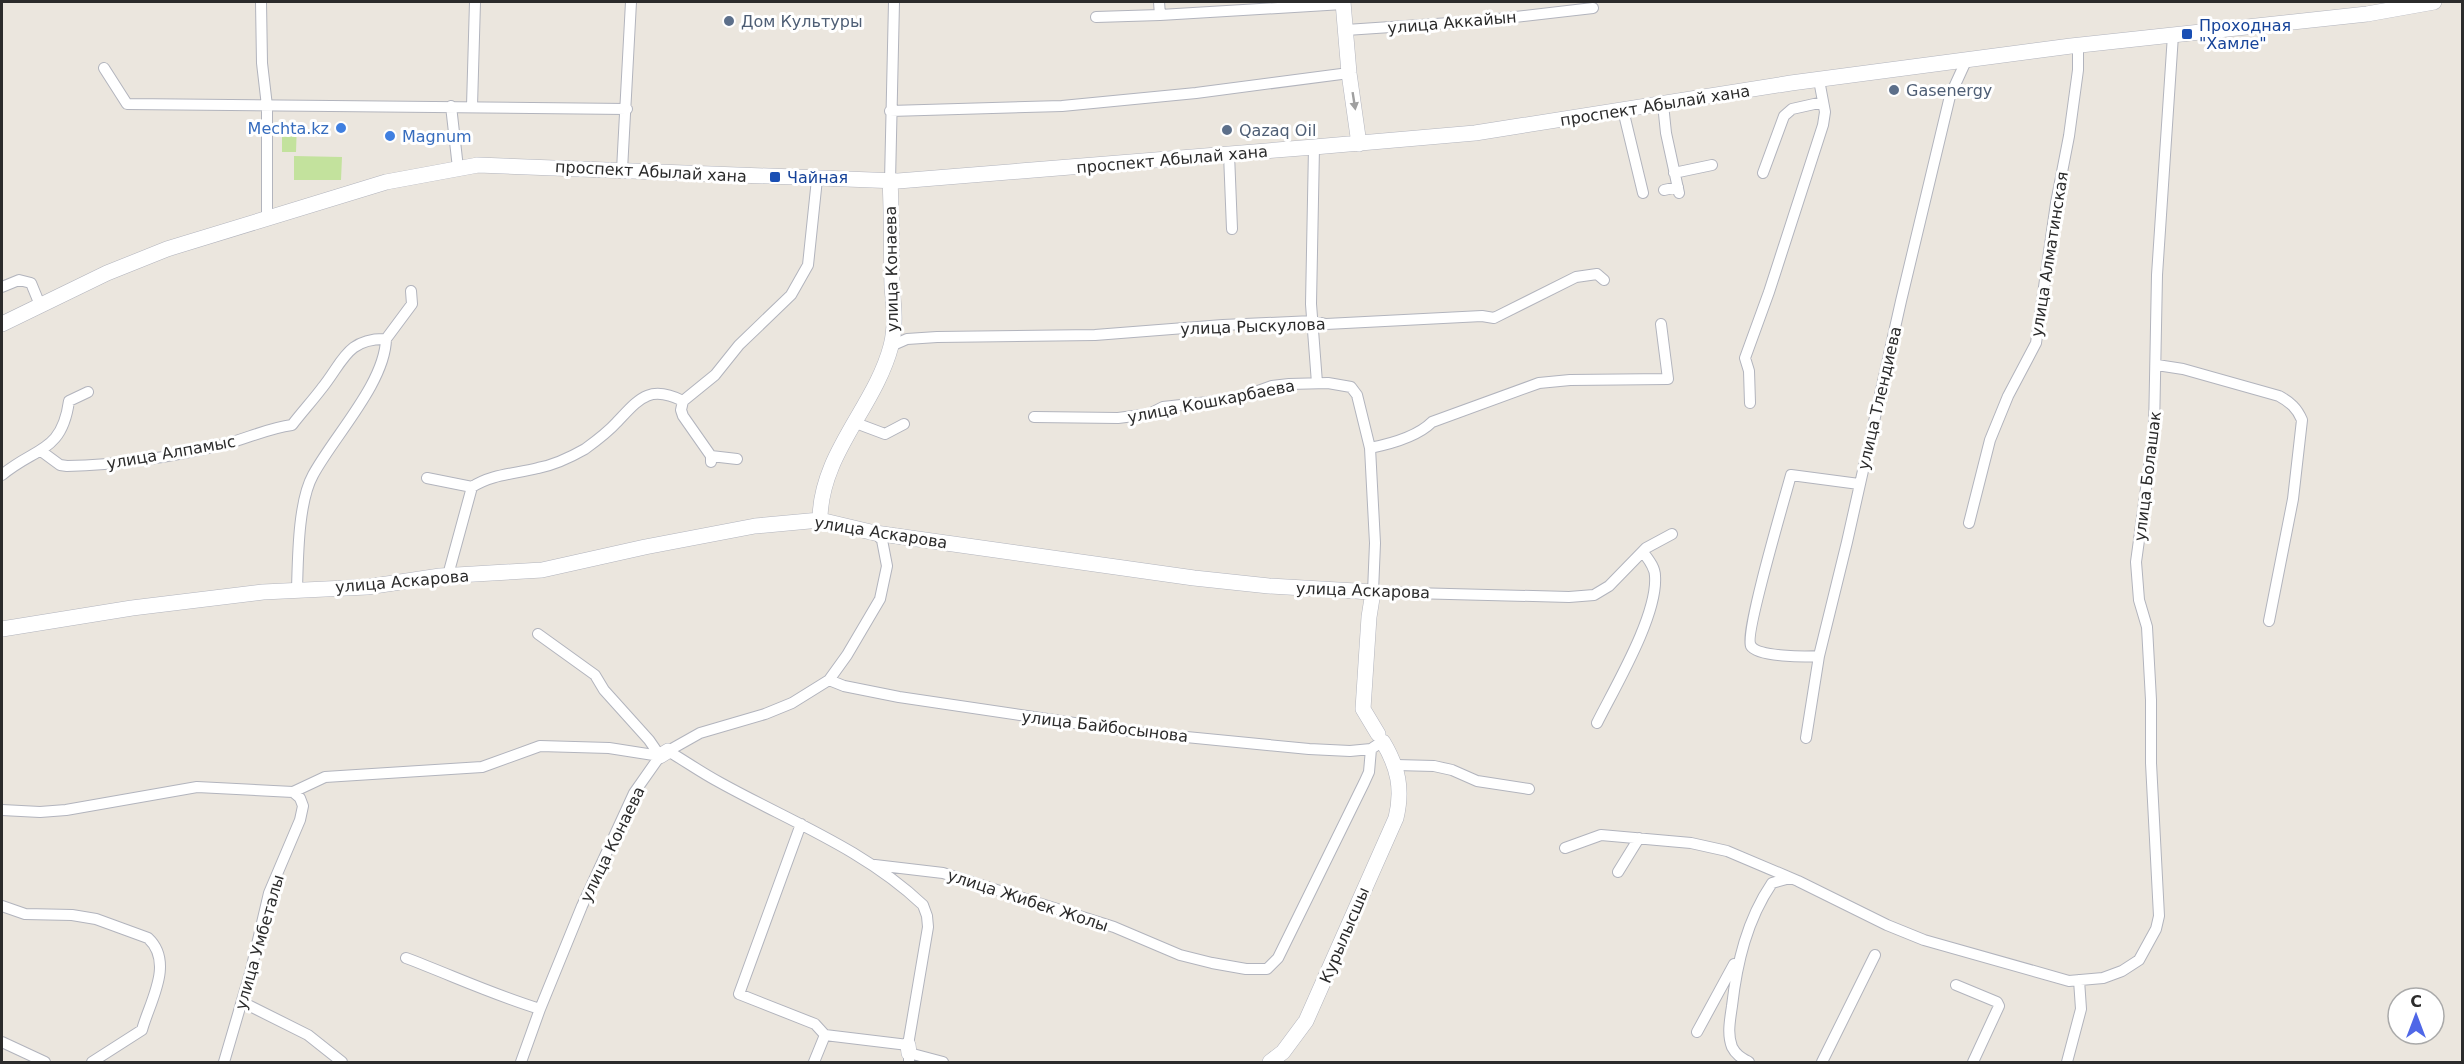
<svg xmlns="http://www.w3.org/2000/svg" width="2464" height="1064" font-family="'DejaVu Sans',sans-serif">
  <rect width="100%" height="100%" fill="#ebe6de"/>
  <!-- pitch -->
  <path fill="#c3e29d" d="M282 123H297L296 152H282Z
    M294 156 342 157 341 180H294Z"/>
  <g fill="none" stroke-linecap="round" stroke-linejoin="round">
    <defs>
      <path id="street" d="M261 2 262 63 267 106V218
        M1159 2 1160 15 1343 4
        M1096 17 1160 15
        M1346 30 1480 21 1593 8
        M104 68 127 104 627 109
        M1663 104 1666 133 1679 193
        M451 106 458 168
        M472 106 475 2
        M1623 110 1643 193
        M890 111 1062 106 1196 93 1349 73
        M1314 147 1311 304 1317 383
        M1229 154 1232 229
        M622 170 631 2
        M1674 173 1712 165
        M1763 173 1784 116 1792 109 1823 102
        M890 181 894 2
        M1664 190 1678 187
        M2 287 19 280 31 283 40 305
        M386 339 412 304 411 291
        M891 346 907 339 937 337 1095 335 1223 325 1313 321 1326 324 1482 316 1494 318 1576 277 1597 274 1604 280
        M2157 365 2183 369 2279 396C2290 402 2297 408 2302 420L2293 499 2269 621
        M683 401 681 410 683 416 711 456V462
        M1750 403 1749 371 1745 358 1769 292 1823 125 1825 112 1819 80
        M1034 417 1118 418 1149 414 1163 407 1236 399 1272 386 1289 384 1328 383 1351 387 1357 395 1370 448 1375 543 1373 592 1569 597 1594 595 1609 586 1646 548 1672 534
        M853 422 885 434 904 424
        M1370 448C1390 444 1417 437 1432 422L1539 383 1570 380 1668 379 1661 324
        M41 451 60 465 67 466C119 465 172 457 222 445 246 439 268 428 292 425 302 412 313 400 322 388 343 362 347 338 386 339
        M711 456 737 459
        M2 475C35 447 62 453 69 401L88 392
        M427 478 472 487
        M1969 523 1990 440 2008 396 2036 343 2056 203 2069 136 2078 70V46
        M448 575 472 487C492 474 515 474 538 468 554 465 571 457 585 449 596 441 608 432 617 422 639 399 649 384 683 401L715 375 739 345 791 295 808 265 817 179
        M297 589C298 558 298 502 313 475 334 436 385 383 386 339
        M538 634 595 675 604 690 649 740 660 756
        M1819 656C1806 657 1758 657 1751 646 1744 636 1785 497 1791 475L1859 484
        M829 680 844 686 899 697 1135 732 1309 749 1350 751 1371 749 1377 745
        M1597 723C1615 687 1658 615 1655 576 1655 567 1648 559 1643 552
        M1806 738 1819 656 1847 542 1901 301 1950 96 1966 61
        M1396 765 1434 766 1452 770 1477 781 1529 789
        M2 810 40 812 66 810 197 787 293 792 325 777 482 767 540 746 609 748 660 756
        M801 824 739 994 815 1024 825 1035 908 1045 928 927 927 916 923 905C864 849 789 821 719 782 702 773 685 761 668 751L700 733 765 714 792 703 829 680 847 655 880 599 887 566 882 540 875 533
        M1565 848 1601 835 1691 843 1727 851 1798 881 1887 925 1924 940 2069 981 2103 978 2122 971 2139 960 2156 929 2159 916 2151 763V700L2147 627 2139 600 2136 562 2154 430 2157 275 2173 35
        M875 865 943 873 1114 927 1180 955 1212 963 1246 969H1267L1278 958 1364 783 1369 772 1371 749
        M1618 872 1639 838
        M2 906 25 914 72 915 96 919 148 938C175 963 149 1003 142 1030L92 1062
        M406 958C451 975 494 995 540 1009
        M1956 985 1997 1002 1999 1006 1973 1062
        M242 1002 308 1035 342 1062
        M1697 1032 1734 964
        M2 1042 45 1062
        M224 1062 251 970 269 893 300 820 303 806 300 798 293 792
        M521 1062 540 1009 582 906 634 793 660 756
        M814 1062 825 1035
        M909 1062V1053L943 1062
        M1749 1062C1742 1058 1736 1055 1732 1047 1727 1034 1730 1020 1732 1006 1737 962 1747 920 1772 883L1790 878
        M1822 1062 1875 955
        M2067 1062 2081 1009 2079 980"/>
      <path id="secondary" d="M1343 2 1349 73 1359 144
        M2 324 107 273 167 249 386 182 478 165 898 181 1314 147 1475 133 1791 83 2071 46 2367 14 2434 2
        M820 520C820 454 875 407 891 346 896 327 894 307 892 287 891 252 892 216 890 181
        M2 629 132 608 263 592 367 587 440 576 542 570 645 547 755 526 820 520 875 533 1194 578 1269 586 1373 592 1369 617 1363 709 1378 734
        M660 756 668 751
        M908 1045 909 1053
        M1270 1062 1283 1052 1306 1021 1396 818C1403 789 1398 767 1383 742"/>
    </defs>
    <!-- street casing -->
    <use href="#street" stroke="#b2b4bd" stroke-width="12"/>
    <!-- secondary casing -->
    <use href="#secondary" stroke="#b2b4bd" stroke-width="16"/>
    <!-- street -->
    <use href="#street" stroke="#fff" stroke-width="10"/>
    <!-- secondary -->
    <use href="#secondary" stroke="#fff" stroke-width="15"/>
  </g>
  <!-- one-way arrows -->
  <defs><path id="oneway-solid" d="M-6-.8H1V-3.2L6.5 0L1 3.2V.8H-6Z" transform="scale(1.5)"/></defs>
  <use fill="#a0a0a0" href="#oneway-solid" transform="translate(1354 101) rotate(81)"/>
  <!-- markers -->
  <g fill="#5c6f8a" stroke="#fff" stroke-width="2">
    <circle cx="729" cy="21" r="6"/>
    <circle cx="1894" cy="90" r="6"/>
    <circle cx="1227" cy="130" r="6"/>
  </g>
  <g fill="#1a4fb4" stroke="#fff" stroke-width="2">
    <rect x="2181" y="28" width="12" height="12" rx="3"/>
    <rect x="769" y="171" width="12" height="12" rx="3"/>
  </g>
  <g fill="#3f7fe0" stroke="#fff" stroke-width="2">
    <circle cx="341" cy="128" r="6"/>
    <circle cx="390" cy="136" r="6"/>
  </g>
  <g text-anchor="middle" stroke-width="6" stroke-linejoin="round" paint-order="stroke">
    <!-- service labels -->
    <g font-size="16" fill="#4e5e75" stroke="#fff" text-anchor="start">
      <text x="741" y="27">Дом Культуры</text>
      <text x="1906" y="96">Gasenergy</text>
      <text x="1239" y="136">Qazaq Oil</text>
    </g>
    <!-- street labels -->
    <g font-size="16" fill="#2b2b2b" stroke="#fff">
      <text transform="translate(1452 22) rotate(-5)" y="6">улица Аккайын</text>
      <text transform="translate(1655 105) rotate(-9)" y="6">проспект Абылай хана</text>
      <text transform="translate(1172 159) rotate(-5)" y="6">проспект Абылай хана</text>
      <text transform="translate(651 171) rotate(3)" y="6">проспект Абылай хана</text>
      <text transform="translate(2049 254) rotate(-81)" y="6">улица Алматинская</text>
      <text transform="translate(891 269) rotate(-91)" y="6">улица Конаева</text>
      <text transform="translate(1253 326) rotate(-2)" y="6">улица Рыскулова</text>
      <text transform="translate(1879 398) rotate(-77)" y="6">улица Тлендиева</text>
      <text transform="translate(1211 401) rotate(-11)" y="6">улица Кошкарбаева</text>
      <text transform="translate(171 452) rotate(-10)" y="6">улица Алпамыс</text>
      <text transform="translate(2147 476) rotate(-83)" y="6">улица Болашак</text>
      <text transform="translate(881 532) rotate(9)" y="6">улица Аскарова</text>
      <text transform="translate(402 581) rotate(-5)" y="6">улица Аскарова</text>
      <text transform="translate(1363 590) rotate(2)" y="6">улица Аскарова</text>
      <text transform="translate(1105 726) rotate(7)" y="6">улица Байбосынова</text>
      <text transform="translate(612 844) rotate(-64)" y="6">улица Конаева</text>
      <text transform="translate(1028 900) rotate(18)" y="6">улица Жибек Жолы</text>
      <text transform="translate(1344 935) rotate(-67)" y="6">Курылысшы</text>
      <text transform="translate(259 942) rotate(-74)" y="6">улица Умбеталы</text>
    </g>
    <!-- transit labels -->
    <g font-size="16" fill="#164399" stroke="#fff" text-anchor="start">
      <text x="2199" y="31">Проходная<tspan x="2199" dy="18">"Хамле"</tspan></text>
      <text x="787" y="183">Чайная</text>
    </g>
    <!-- shop labels -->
    <g font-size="16" fill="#366cbe" stroke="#fff" text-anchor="end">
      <text x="329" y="134">Mechta.kz</text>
      <text x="402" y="142" text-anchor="start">Magnum</text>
    </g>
  </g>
  <!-- border -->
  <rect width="2464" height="1064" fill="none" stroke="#2b2b2b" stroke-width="6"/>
  <!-- north arrow -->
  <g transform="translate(2416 1016)"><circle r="28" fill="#ffffff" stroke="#aaaaaa" stroke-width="1.5"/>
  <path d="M0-4.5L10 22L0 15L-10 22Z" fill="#4f67e7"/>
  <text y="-9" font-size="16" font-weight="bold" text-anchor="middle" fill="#2b2b2b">С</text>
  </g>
</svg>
